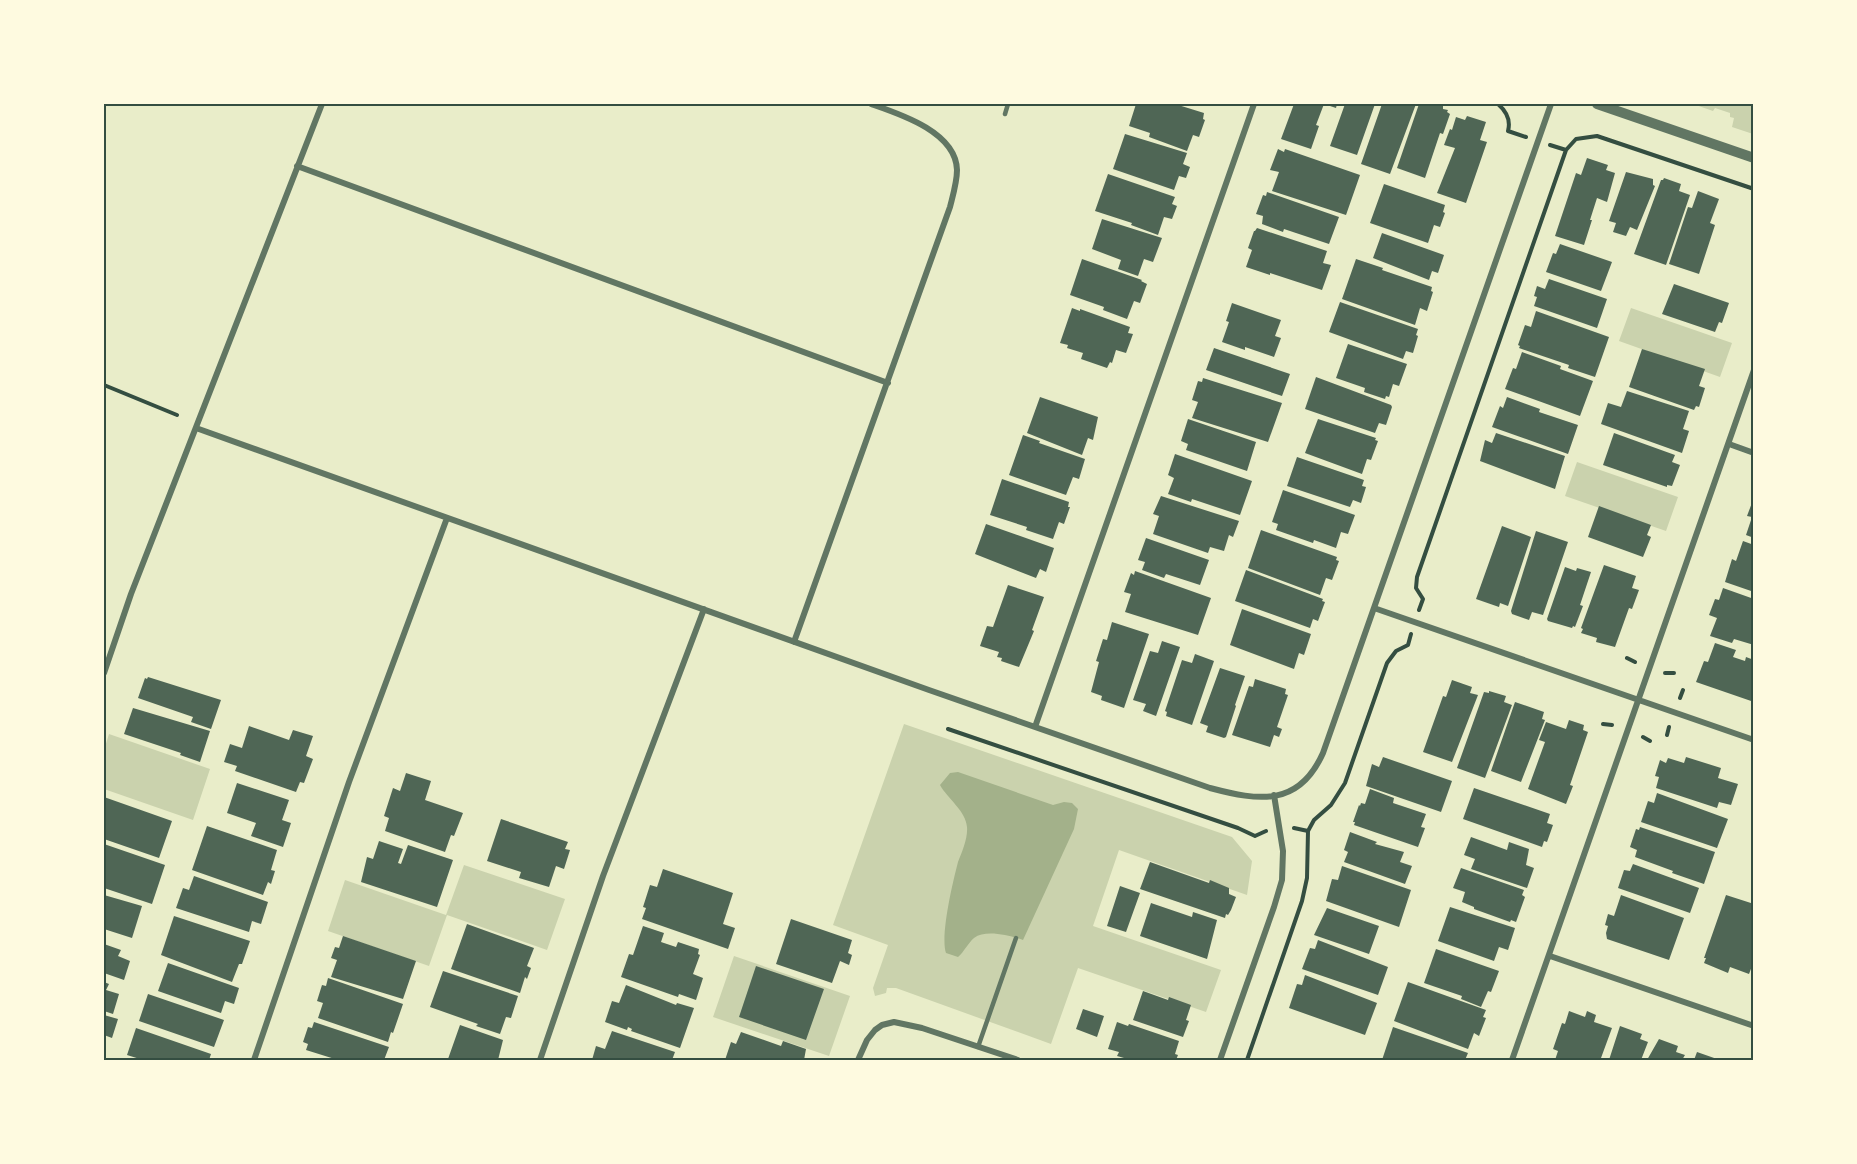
<svg xmlns="http://www.w3.org/2000/svg" width="1857" height="1164" font-family="'Noto Sans',sans-serif">
  <rect width="100%" height="100%" fill="#e9edc9"/>
  <!-- green -->
  <path fill="#cad2ad" d="M1693 104H1753V134L1732 127 1734 118 1730 117V113L1715 108 1713 111Z
    M1631 308 1732 343 1720 377 1619 341Z
    M1577 462 1678 497 1666 531 1565 496Z
    M904 724 1232 837 1252 861 1247 895 1119 850 1093 926 1221 970 1206 1012 1078 968 1051 1044 896 988H887L886 993 875 996 873 988 888 945 833 925Z
    M109 734 210 769 193 820 104 789V750Z
    M464 865 565 899 547 950 447 915 429 966 328 931 345 880 446 915Z
    M734 956 850 996 829 1056 713 1017Z"/>
  <!-- water -->
  <path fill="#a3b18a" d="M958 772 1053 805 1064 802 1072 803 1078 809 1074 829 1023 940C1011 936 986 929 974 938 968 943 964 952 958 957L946 953C940 936 953 881 958 862 962 852 968 838 967 827 966 811 947 798 940 785L950 773Z"/>
  <!-- building -->
  <path fill="#4f6655" d="M1136 104H1175L1204 113 1203 119 1205 120 1199 137 1193 135 1187 151 1149 137 1150 133 1129 126Z
    M1294 104H1337L1336 108 1324 104 1316 125 1319 126 1311 149 1281 139Z
    M1345 104H1375L1357 155 1330 146Z
    M1382 104H1416L1390 174 1361 164Z
    M1419 104H1443V109L1448 110 1447 112 1450 114 1443 134 1440 133 1425 178 1397 168Z
    M1467 116 1486 122 1480 140 1487 142 1466 203 1437 193 1455 148 1444 145 1450 129 1452 130 1456 117 1465 120Z
    M1125 134 1187 153 1183 164 1190 167 1186 178 1179 176 1174 190 1113 169Z
    M1278 149 1284 152 1285 149 1360 175 1346 215 1272 191 1279 172 1270 170Z
    M1587 158 1608 165 1606 170 1615 173 1607 202 1597 198 1590 220H1592L1584 245 1555 236 1576 173 1581 175Z
    M1626 172 1653 179V185L1655 186 1637 230 1630 227 1626 236 1613 232 1616 223 1609 221Z
    M1108 174 1175 197 1172 204 1177 206 1172 219 1164 217 1158 235 1131 225 1132 223 1095 211Z
    M1664 178 1681 184 1679 191 1690 195 1666 265 1634 254 1661 180H1663Z
    M1384 184 1445 205 1443 212 1445 213 1440 227 1434 225 1428 243 1370 223Z
    M1698 191 1719 199 1710 223 1715 225 1699 274 1669 264 1688 207 1692 208Z
    M1267 192 1339 217 1329 244 1284 229 1283 232 1262 224 1263 216 1256 214 1263 195 1266 196Z
    M1102 219 1162 238 1153 262 1144 259 1138 276 1118 269 1121 260 1092 249Z
    M1257 228 1327 251 1323 263 1331 265 1322 290 1270 273V275L1246 267 1252 250 1248 248 1254 231H1255Z
    M1382 233 1444 255 1438 273 1432 271 1429 280 1373 258Z
    M1560 244 1612 262 1601 291 1546 272 1553 253 1556 254Z
    M1082 259 1142 280 1141 281 1147 284 1140 303 1134 301 1127 319 1103 310 1104 307 1070 295Z
    M1356 259 1383 268 1382 270 1432 287 1431 291 1433 292 1427 311 1420 308 1415 325 1342 299Z
    M1549 279 1607 299 1597 328 1534 306 1537 297 1534 296 1537 286 1545 289Z
    M1674 284 1729 303 1722 323 1719 322 1715 332 1662 314Z
    M1340 302 1418 329 1416 335 1418 336 1413 353 1406 351 1403 359 1329 332Z
    M1232 303 1281 320 1275 336 1281 338 1274 357 1245 347V350L1222 342 1229 322 1226 321Z
    M1072 308 1080 311V309L1130 327 1128 333 1133 334 1126 353 1116 350 1112 363 1110 362 1107 368 1081 359 1083 353 1067 348 1068 345 1060 343Z
    M1536 311 1609 337 1595 377 1568 368 1569 365 1519 348 1520 346 1518 345 1525 325 1531 327Z
    M1348 344 1407 364 1399 386 1393 384 1389 397 1386 396 1385 399 1364 392 1365 388 1336 378Z
    M1214 348 1290 374 1282 396 1206 370Z
    M1642 349 1705 369 1699 386 1705 388 1699 407 1696 406 1694 410 1629 387Z
    M1522 352 1561 366 1560 369 1593 381 1580 416 1505 389 1513 368 1516 369Z
    M1316 377 1391 405 1392 407 1386 425 1379 423 1375 433 1305 409Z
    M1203 378 1282 403 1268 442 1192 418 1198 402 1192 400 1198 381 1202 382Z
    M1627 391 1689 411 1683 429 1689 431 1682 453 1601 424 1608 403 1621 407Z
    M1040 397 1098 417 1093 440 1088 438 1082 455 1027 433Z
    M1507 397 1540 409 1539 412 1578 425 1568 454 1492 427 1500 406 1503 408Z
    M1188 419 1256 442 1247 471 1186 450 1188 444 1181 441Z
    M1318 419 1376 438 1375 440 1378 441 1371 460 1367 459 1362 474 1305 453Z
    M1496 433 1565 456 1555 489 1480 461 1485 440 1492 443Z
    M1614 433 1675 455 1672 462 1680 465 1672 486 1667 485V487L1603 465Z
    M1023 435 1040 441 1039 443 1085 459 1079 479 1073 477 1066 495 1009 475Z
    M1175 454 1252 481 1240 515 1192 499 1191 502 1168 494 1174 478 1168 475Z
    M1297 457 1364 480 1362 486 1366 487 1361 503 1353 500 1350 507 1287 486Z
    M1002 479 1069 502 1068 507H1070L1064 524 1059 522 1053 539 1026 530 1027 527 990 515Z
    M1283 490 1355 515 1348 534 1341 532 1336 548 1314 540 1313 543 1276 530 1278 524 1272 522Z
    M1161 496 1239 521 1233 537 1229 535 1224 551 1210 547 1208 553 1153 534 1159 516 1153 514Z
    M1753 500H1754V538L1746 535 1752 517 1747 516Z
    M1599 506 1651 525 1647 535 1651 537 1643 557 1588 537Z
    M986 524 1054 548 1046 572 1040 569 1036 578 975 554Z
    M1502 526 1531 537 1508 606 1500 603 1499 607 1476 599Z
    M1261 530 1337 557 1336 560 1339 561 1332 580 1326 578 1320 595 1248 568Z
    M1536 531 1568 542 1543 615 1532 612 1529 620 1512 614 1511 611Z
    M1146 538 1209 560 1200 585 1166 574 1164 578 1142 570 1145 562 1138 560Z
    M1743 541 1754 545V592L1725 582 1732 559 1736 561Z
    M1604 565 1636 576 1632 588 1639 590 1632 609 1629 608 1615 647 1596 642 1597 638 1581 633 1583 629 1581 628Z
    M1565 567 1576 571 1577 568 1591 572 1580 605 1583 606 1575 627 1573 626 1572 628 1548 621 1547 619Z
    M1246 570 1323 599 1322 601 1325 602 1318 621 1313 619 1310 628 1235 601Z
    M1135 571 1211 598 1198 635 1125 612 1131 594 1124 592 1131 573 1134 575Z
    M1008 585 1044 597 1032 630 1034 631 1019 667 1001 661 1002 658 997 657 999 652 980 646 987 626 993 627Z
    M1723 588 1754 599V645L1734 639 1732 643 1710 636 1717 618 1709 615 1715 599 1719 600Z
    M1242 609 1311 634 1304 655 1299 653 1294 669 1230 645Z
    M1112 622 1149 634 1124 708 1101 700 1102 696 1091 692 1099 662 1096 661 1103 639 1107 640Z
    M1162 641 1180 647 1156 716 1143 711 1146 704 1133 700 1150 651 1158 653Z
    M1715 643 1736 650 1733 657 1745 661 1746 657 1754 660V702L1696 682 1704 661 1708 662Z
    M1195 654 1214 661 1192 725 1166 716 1167 712 1165 711 1182 660 1192 663Z
    M1220 668 1245 676 1235 705 1236 706 1226 737 1224 738 1206 732 1208 726 1200 723Z
    M148 677 221 700 211 729 191 722 193 717 138 698 145 678 147 679Z
    M1255 679 1286 689 1285 694 1288 695 1277 727 1282 729 1279 737 1274 735 1270 747 1232 735 1249 686 1253 687Z
    M1452 680 1472 687 1470 693 1478 695 1452 762 1423 752 1443 696 1446 697Z
    M1489 691 1506 696 1504 702 1512 705 1485 778 1457 768 1484 692 1489 693Z
    M1515 702 1544 712 1542 719 1545 720 1521 782 1491 771Z
    M133 708 210 731 200 762 180 755 181 753 124 734Z
    M1569 720 1584 725 1583 730 1588 732 1570 785 1573 786 1566 804 1528 789 1545 742 1539 740 1546 722 1566 729Z
    M249 726 289 740 293 730 313 736 306 756 313 759 304 783 300 782 296 792 235 771 237 766 224 762 230 744 242 748Z
    M1383 757 1452 781 1441 812 1366 786 1372 764 1379 767Z
    M1686 757 1721 768 1718 778 1738 784 1731 805 1719 802 1717 808 1656 788 1659 777 1655 776 1660 760 1666 763 1668 758 1684 763Z
    M406 773 431 781 425 800 463 813 454 836 451 835 445 852 385 831 389 818 384 816 393 788 400 791Z
    M237 783 289 800 282 820 291 823 283 847 251 836 256 823 227 813Z
    M1474 788 1550 814 1547 823 1553 825 1547 842 1544 841 1542 847 1463 819Z
    M1370 789 1394 798 1393 803 1426 814 1421 827 1425 828 1418 847 1354 825 1355 822H1353L1359 805 1360 806 1361 803 1365 804Z
    M1657 793 1728 819 1717 848 1641 822 1648 801 1654 803Z
    M104 797 172 821 159 858 104 839Z
    M501 819 568 842 565 849 570 850 564 869 556 866 549 887 519 878 521 872 487 861Z
    M207 826 277 850 271 870 275 871 271 884 268 882 263 895 192 870Z
    M1640 827 1715 852 1704 884 1672 873 1673 871 1635 857 1637 850 1630 847 1636 829 1639 830Z
    M1350 832 1377 842 1375 844 1404 852 1400 862 1412 866 1405 884 1344 862 1348 852 1344 850Z
    M1471 837 1507 850 1509 842 1529 849 1526 865 1534 868 1527 888 1471 869 1475 859 1464 855Z
    M379 841 403 849 398 863 401 864 408 845 453 860 437 907 361 882 367 857 373 859Z
    M104 844 165 865 152 904 104 888Z
    M1150 862 1209 883 1210 880 1229 888V894L1236 897 1231 910 1228 915 1226 914 1225 918 1140 889Z
    M1633 864 1699 888 1690 913 1618 888 1624 870 1630 871Z
    M1342 866 1411 890 1399 927 1326 901 1332 879 1338 880Z
    M1461 868 1524 890 1522 895 1525 897 1516 922 1511 920 1510 922 1474 909V907L1462 902 1465 892 1453 888Z
    M663 869 733 893 723 924 735 928 728 949 642 919 646 908 643 907 650 885 657 887Z
    M194 876 268 902 261 924 252 921 249 932 176 908 183 888 189 890Z
    M1120 886 1140 893 1126 932 1107 926Z
    M104 895 142 906 132 938 104 929Z
    M1621 895 1684 918 1669 960 1607 939 1606 933 1608 926 1605 925 1608 914 1614 916Z
    M1726 895 1754 904V961L1749 974 1730 967 1728 973 1704 963 1706 958H1704Z
    M1151 903 1192 917 1193 912 1217 920 1207 959 1140 936Z
    M1450 907 1515 928 1508 950 1499 947 1494 961 1438 941Z
    M1327 908 1379 926 1369 954 1314 935Z
    M174 916 250 941 242 964H239L232 982 161 955Z
    M791 919 852 940 848 953 852 955 849 965 840 961 832 983 776 964Z
    M467 924 534 948 527 966 531 968 527 979 525 977 520 993 451 969Z
    M643 926 664 933 661 942 676 947 678 942 699 949 698 954 700 955 693 974 703 978 696 1000 679 994 678 997 621 977 629 954 633 955Z
    M343 936 416 961 403 999 331 977 337 960 331 958 335 947 339 948Z
    M1318 940 1388 967 1378 995 1302 969 1310 948 1315 949Z
    M104 944 121 950 118 956 130 961 124 980 104 973Z
    M1436 949 1499 971 1491 992 1488 991 1481 1007 1461 999 1462 996 1424 983Z
    M168 963 239 988 234 1004 225 1001 221 1013 158 991Z
    M756 966 824 989 806 1040 739 1017Z
    M443 971 518 996 511 1018 506 1017 500 1034 476 1026 478 1024 430 1007Z
    M1305 975 1377 1003 1365 1035 1289 1008 1297 984 1302 985Z
    M328 978 403 1004 393 1033 391 1032 388 1042 318 1018 323 1003 317 1001 322 985 326 986Z
    M104 982 109 984 106 990 119 994 113 1014 104 1011Z
    M1408 982 1486 1010 1483 1017 1486 1018 1479 1036 1474 1033 1468 1049 1394 1021Z
    M626 985 676 1005 677 1003 694 1008 680 1048 631 1031 632 1029 628 1027 627 1030 605 1022 612 1001 619 1003Z
    M1143 991 1168 1000 1169 997 1191 1005 1186 1020 1189 1021 1183 1037 1133 1020Z
    M148 994 224 1020 214 1047 139 1021Z
    M1083 1009 1104 1016 1097 1037 1076 1029Z
    M1569 1011 1585 1017 1587 1011 1596 1015 1594 1022 1612 1028 1601 1058H1600L1599 1060H1555L1558 1051 1553 1049 1562 1023 1565 1024Z
    M104 1015 118 1019 112 1038 104 1035Z
    M314 1022 389 1047 384 1060H338L306 1050 308 1044 303 1042 308 1027 312 1028Z
    M1117 1022 1128 1026 1129 1024 1179 1041 1175 1054 1178 1055 1176 1060H1131L1117 1056 1119 1052 1108 1049Z
    M460 1025 503 1040 498 1060H453L448 1059Z
    M1620 1026 1642 1034 1640 1039 1648 1042 1641 1060H1609Z
    M1393 1027 1468 1053 1465 1060H1382Z
    M136 1028 211 1054 209 1060H143L127 1055Z
    M612 1031 675 1052 672 1060H592L596 1046 605 1049Z
    M741 1032 781 1046 783 1041 806 1049 804 1060H725L731 1042 736 1044Z
    M1659 1039 1678 1046 1676 1052 1685 1055 1682 1060H1647Z
    M1697 1052 1717 1059 1716 1060H1694Z"/>
  <g fill="none" stroke-linecap="round" stroke-linejoin="round">
    <!-- path -->
    <path stroke="#344e41" stroke-width="4" d="M1498 104C1506 111 1511 120 1508 131L1526 137
      M1550 145 1566 150 1576 139 1597 136 1754 189
      M104 385 177 415
      M1419 610 1423 599 1416 588 1417 577 1566 150
      M1627 658 1635 662
      M1665 673H1674
      M1680 698 1683 690
      M1603 724 1612 725
      M948 729 1238 828 1255 836 1266 831
      M1667 735 1669 727
      M1643 737 1650 741
      M1294 828 1308 831
      M1247 1060 1302 901 1307 878 1308 831 1314 820 1331 805 1345 783 1387 663 1396 651 1408 645 1411 634"/>
    <!-- service -->
    <path stroke="#617663" stroke-width="4.5" d="M1005 114 1008 104
      M978 1047 1016 938"/>
    <!-- minor -->
    <path stroke="#617663" stroke-width="6" d="M297 166 888 383
      M196 428 929 690 1210 788C1259 801 1299 807 1323 753L1551 104
      M1729 444 1754 453
      M1374 608 1754 740
      M794 642 950 207C953 195 957 182 957 170 956 132 900 114 871 104
      M104 673 131 594 322 104
      M1035 727 1254 104
      M1550 956 1754 1026
      M254 1060 349 782 447 518
      M540 1060 603 876 704 609
      M858 1060 867 1040 875 1030 882 1025 894 1022 922 1028 1018 1060
      M1220 1060 1274 907 1282 880 1283 851 1274 795
      M1512 1060 1754 370"/>
    <!-- tertiary -->
    <path stroke="#617663" stroke-width="10" d="M1597 104 1754 158"/>
  </g>
  <!-- border -->
  <rect width="1857" height="1164" fill="none" stroke="#fefae0" stroke-width="210"/>
  <rect x="105" y="105" width="1647" height="954" fill="none" stroke="#344e41" stroke-width="2"/>
</svg>
